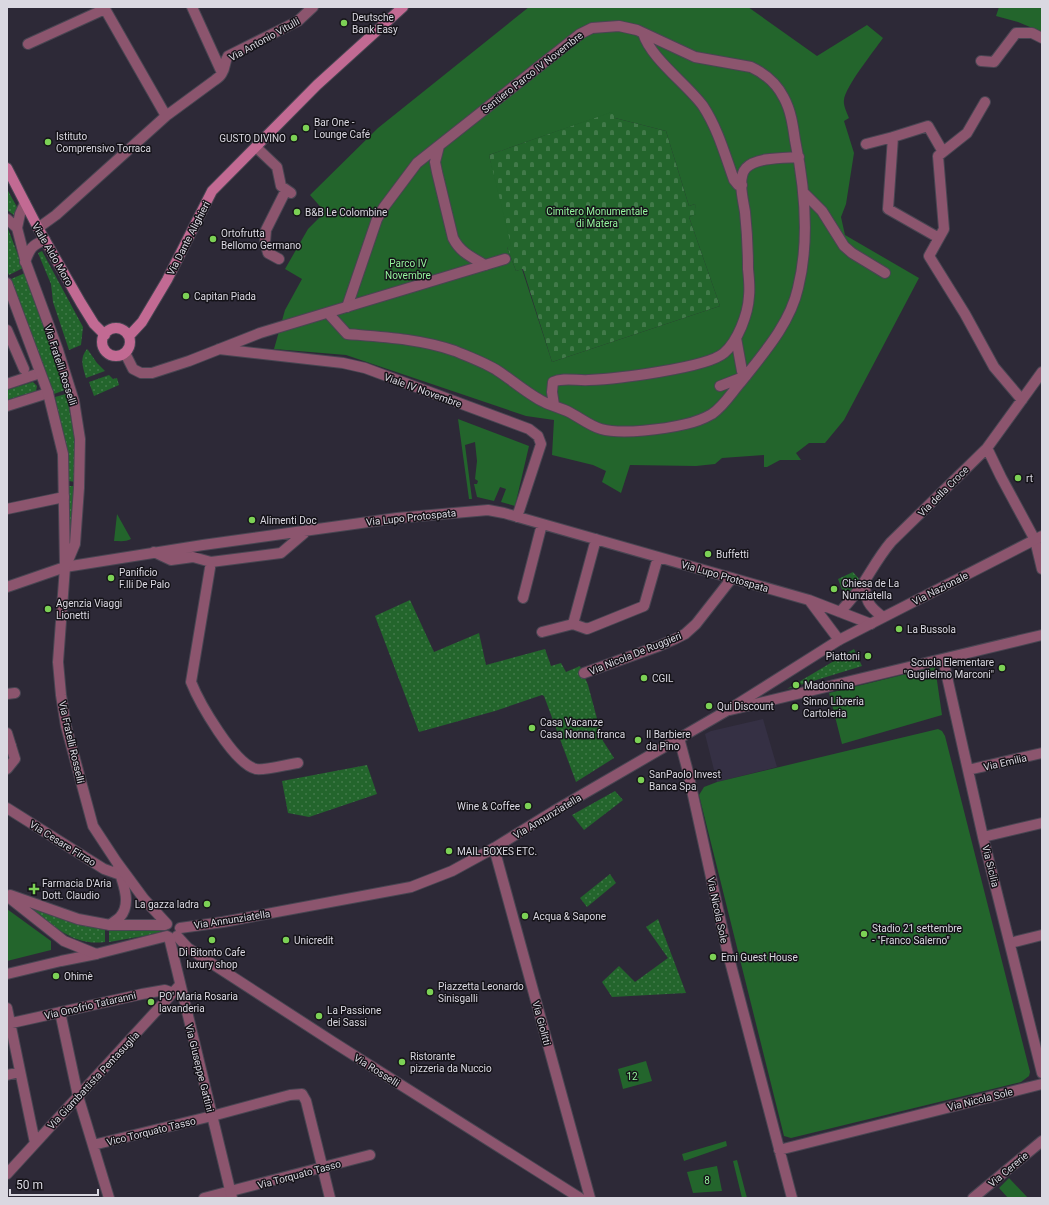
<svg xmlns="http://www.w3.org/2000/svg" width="1049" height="1205" font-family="Roboto,sans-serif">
  <defs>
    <pattern id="grass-dots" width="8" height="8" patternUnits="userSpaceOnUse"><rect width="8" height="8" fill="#23652c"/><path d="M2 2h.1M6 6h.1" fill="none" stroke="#427a4a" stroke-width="1.8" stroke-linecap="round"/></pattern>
    <pattern id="cemetery-stones" width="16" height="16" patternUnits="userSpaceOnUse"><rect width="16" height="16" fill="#23652c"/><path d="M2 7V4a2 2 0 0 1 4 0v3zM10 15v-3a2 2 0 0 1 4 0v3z" fill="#427a4a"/></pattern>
  </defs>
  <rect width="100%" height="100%" fill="#2d2937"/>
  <!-- built -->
  <path fill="#353044" d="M763 719 777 767 717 782 705 734 711 731Z"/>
  <!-- grass -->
  <path fill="url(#grass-dots)" d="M7 189 17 207 15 216 7 210Z
    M7 226 23 268 9 275 7 271Z
    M42 251 83 327 81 345 69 350 53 302 51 284 38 253Z
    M25 273 54 351 65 390 54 394 11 279Z
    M87 349 88 350 97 363 105 371 86 378C83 367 79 359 87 349Z
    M109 375 113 379 117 378 119 385 94 396 89 382Z
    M33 382 37 386 36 391 7 400V390Z
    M66 394 76 442 75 482 69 481 65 443 55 397Z
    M69 486H75L68 552Z
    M853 572 859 579 849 597 844 595 838 579Z
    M410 600 434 652 479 633 486 665 545 649 551 666 561 663 566 672 580 666 588 685 603 741 614 758 576 782 544 696 542 695 495 711 419 732 375 616Z
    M854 649 862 666 787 689Z
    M367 765 377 794 309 817 288 813 282 781Z
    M615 791 623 800 584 830 572 815Z
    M610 874 616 883 587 907 580 898Z
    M34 909 105 928V942C74 946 58 928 34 912Z
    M658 919 686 993 612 997 602 982 619 966 635 982 668 958 646 927Z
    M109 929 160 930 161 933 109 942Z"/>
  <!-- cemetery -->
  <path fill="url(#cemetery-stones)" d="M613 111 615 118 666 131 689 206 695 204 697 214 689 217 720 306 552 362 523 269 516 271 507 247 489 155Z"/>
  <!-- green -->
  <path fill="#23652c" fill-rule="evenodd" d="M529 7H748L817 56 867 25 883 38C874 51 845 87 844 100 843 105 847 113 849 118L844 121 854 153 846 204 841 217 845 235 919 278 844 420 825 443H809L796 453 801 460H780L767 467H764V455L722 458 715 464 696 466 630 465 621 493 602 482 606 471 593 465 552 455 554 420 526 416 346 355 274 349 285 310 302 279 285 269 308 229 325 212 310 195 378 128ZM612 112 615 118 666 131 689 206 695 204 696 214 689 217 720 306 552 362 522 269 516 271 507 247 511 245 489 155Z
    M999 7H1042V32L1018 22 996 16Z
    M458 419 529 446 515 506 501 502 506 489 500 487 494 501 477 497 474 484H477L478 481 475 479 477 461 475 442 465 445 472 499H469Z
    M117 514 131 539C126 542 120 541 114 541Z
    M935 667 942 715 842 744 829 693Z
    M938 729 942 731 945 736 1030 1072 1029 1076 1021 1082 791 1138 784 1136 699 795 704 787 717 782Z
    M7 909 51 941V950L7 961Z
    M646 1061 652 1081 623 1089 618 1069Z
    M726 1141 727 1146 684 1161 682 1154Z
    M737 1160 747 1198H742L733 1161Z
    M717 1166 722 1191 693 1193 687 1172Z
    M1009 1178 1028 1198H1008L999 1188Z"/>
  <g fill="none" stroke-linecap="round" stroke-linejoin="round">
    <defs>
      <path id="pedestrian" d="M643 33C651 59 687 84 703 106 718 129 725 155 734 180L738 185H742
        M439 146 435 162 437 172 453 238C460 252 471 257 485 265
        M803 192 822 211 844 246 852 253 885 273
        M328 313 347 334C383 337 421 339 455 351 469 357 486 363 498 371 512 380 529 395 544 402 552 406 561 408 569 412 579 417 590 426 601 429 622 435 665 429 686 424 695 422 705 418 712 414 724 406 732 392 741 382 763 354 790 324 798 288 810 240 805 188 795 140 793 126 791 111 784 98 777 84 766 74 751 67L695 57 637 30 619 26 592 28 580 34 417 163 384 207 377 219 347 307
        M720 386 746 376 742 371 736 338
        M554 405 552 392 553 382C563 377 578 381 589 380 615 379 707 368 724 353 738 341 748 314 749 296 750 287 749 278 748 269 748 250 747 231 745 212 743 199 737 178 746 168 756 157 784 158 799 157
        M7 694 15 693
        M7 733 11 746"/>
      <path id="minor" d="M192 7 222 73
        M28 44 105 9 166 116
        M981 61 994 62 1016 33H1032L1042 38
        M985 102 967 133 938 156 944 229 929 256 965 314 994 367 1022 400
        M893 137 888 209 939 238
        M866 144 893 137 928 126 943 152
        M256 147 277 167 281 186 291 193
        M38 228 56 215 166 116 215 80C218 78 221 75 222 73 226 67 224 62 228 56L298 21 313 7
        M279 259 268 253 265 242 266 230 286 190
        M7 330 24 369
        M219 349 343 363 365 368 529 429 538 436 541 444 517 517
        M125 353 133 369 141 373H152L189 361 260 333 505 259
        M7 384 40 373
        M7 406 48 393
        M987 448 1001 477 1035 540 1042 569
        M7 509 64 497
        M154 552 171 560 193 557 211 562 281 553 308 530
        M211 562 191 682C199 702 234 764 256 769 263 771 289 764 298 763
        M865 582C865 600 868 606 883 617
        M7 587 65 567 203 545 397 518 488 510 504 513 809 600 871 624
        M523 598 542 524
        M809 600 839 640
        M840 612C849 602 857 593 864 582 873 568 880 555 891 542L987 448 1042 372
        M573 624 596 539
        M542 632 573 624 587 629 644 606 658 557
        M943 659 983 837 1042 1073
        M584 673 659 646 675 639 685 634 696 624 732 578
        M730 710 1042 635
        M679 738 687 768 727 950 792 1198
        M7 769 15 759 11 746
        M968 770 1042 753
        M7 808 88 859 104 869 121 875
        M983 837 1042 823
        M494 848 590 1198
        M110 925C113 922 117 920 120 917 132 904 123 883 118 868
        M177 936 188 948 333 1042 580 1198
        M1010 943 1042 935
        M7 974 61 961 96 954
        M7 1008 35 1143
        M60 1012 78 1096 109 1198
        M7 1024 142 994 165 990 173 993
        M7 1075 20 1072
        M93 1145 212 1116 290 1095 302 1094 306 1101 330 1198
        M779 1150 1042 1084
        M7 1174 180 985
        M204 1198 370 1155"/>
      <path id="tertiary" d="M7 219 17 228 26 263 58 350 74 401 80 439 79 488 75 544 67 563
        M17 228 20 214 25 203
        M25 262C30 248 32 245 45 240
        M7 283 48 393 63 454 65 567 58 662 61 695 66 726 93 826 116 861 144 899 167 924
        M10 895 78 919 110 925H165
        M7 896 64 941 96 954 167 936
        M180 928 223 922 411 887 452 871 494 848 554 811 728 710 839 640 1042 536
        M169 937 232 1198
        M973 1198 1042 1141"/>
      <path id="secondary" d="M7 168 38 228 81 303 94 324 105 335
        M102 342a14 14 0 1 1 28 0a14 14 0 1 1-28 0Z
        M129 336 142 322 167 280 212 191 317 85 403 7"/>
    </defs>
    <!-- pedestrian casing -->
    <use href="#pedestrian" stroke="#494552" stroke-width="12"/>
    <!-- minor casing -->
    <use href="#minor" stroke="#494552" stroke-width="12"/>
    <!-- tertiary casing -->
    <use href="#tertiary" stroke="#494552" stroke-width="12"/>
    <!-- secondary casing -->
    <use href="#secondary" stroke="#494552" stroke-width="12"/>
    <!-- pedestrian -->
    <use href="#pedestrian" stroke="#8c556e" stroke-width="10"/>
    <!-- minor -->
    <use href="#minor" stroke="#8c556e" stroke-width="10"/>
    <!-- tertiary -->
    <use href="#tertiary" stroke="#8c556e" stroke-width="10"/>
    <!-- secondary -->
    <use href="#secondary" stroke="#c26a93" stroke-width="10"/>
  </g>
  <!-- markers -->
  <g fill="#7cd155" stroke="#151319" stroke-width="1.5">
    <circle cx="344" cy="23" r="4"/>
    <circle cx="306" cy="128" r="4"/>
    <circle cx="294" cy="138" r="4"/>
    <circle cx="48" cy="142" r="4"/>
    <circle cx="297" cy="212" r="4"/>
    <circle cx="213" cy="239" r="4"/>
    <circle cx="186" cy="296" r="4"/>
    <circle cx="1018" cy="478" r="4"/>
    <circle cx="252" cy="520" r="4"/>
    <circle cx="708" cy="554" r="4"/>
    <circle cx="111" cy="578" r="4"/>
    <circle cx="834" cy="589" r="4"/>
    <circle cx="48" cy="609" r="4"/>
    <circle cx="899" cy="629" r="4"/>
    <circle cx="868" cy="656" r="4"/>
    <circle cx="1002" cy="668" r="4"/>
    <circle cx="644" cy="678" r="4"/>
    <circle cx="796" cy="685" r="4"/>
    <circle cx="709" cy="706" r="4"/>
    <circle cx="795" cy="707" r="4"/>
    <circle cx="532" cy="728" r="4"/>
    <circle cx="638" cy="740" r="4"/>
    <circle cx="641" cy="780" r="4"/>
    <circle cx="528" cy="806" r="4"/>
    <circle cx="449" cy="851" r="4"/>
    <path d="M32 883h4v4h4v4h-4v4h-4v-4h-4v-4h4z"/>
    <circle cx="207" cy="904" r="4"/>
    <circle cx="525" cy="916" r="4"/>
    <circle cx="864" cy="934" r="4"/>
    <circle cx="212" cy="940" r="4"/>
    <circle cx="286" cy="940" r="4"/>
    <circle cx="713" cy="957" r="4"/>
    <circle cx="56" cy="976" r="4"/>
    <circle cx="430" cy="992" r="4"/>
    <circle cx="151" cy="1002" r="4"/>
    <circle cx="319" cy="1016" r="4"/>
    <circle cx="402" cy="1062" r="4"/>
  </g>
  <g text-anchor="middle" stroke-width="3" stroke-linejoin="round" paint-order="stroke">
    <!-- poi labels -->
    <g font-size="10" fill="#dad8e1" stroke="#151319" text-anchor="start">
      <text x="352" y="21">Deutsche<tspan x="352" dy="12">Bank Easy</tspan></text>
      <text x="314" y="126">Bar One -<tspan x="314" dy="12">Lounge Café</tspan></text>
      <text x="56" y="140">Istituto<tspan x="56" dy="12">Comprensivo Torraca</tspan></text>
      <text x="286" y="142" text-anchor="end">GUSTO DIVINO</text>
      <text x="305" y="216">B&amp;B Le Colombine</text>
      <text x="221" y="237">Ortofrutta<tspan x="221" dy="12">Bellomo Germano</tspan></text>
      <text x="194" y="300">Capitan Piada</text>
      <text x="1026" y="482">rt</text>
      <text x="260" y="524">Alimenti Doc</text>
      <text x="716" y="558">Buffetti</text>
      <text x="119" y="576">Panificio<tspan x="119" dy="12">F.lli De Palo</tspan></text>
      <text x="842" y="587">Chiesa de La<tspan x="842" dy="12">Nunziatella</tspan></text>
      <text x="56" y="607">Agenzia Viaggi<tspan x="56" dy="12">Lionetti</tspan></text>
      <text x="907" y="633">La Bussola</text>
      <text x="860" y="660" text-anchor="end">Piattoni</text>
      <text x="994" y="666" text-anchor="end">Scuola Elementare<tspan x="994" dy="12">"Guglielmo Marconi"</tspan></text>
      <text x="652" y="682">CGIL</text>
      <text x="804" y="689">Madonnina</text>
      <text x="803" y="705">Sinno Libreria<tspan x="803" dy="12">Cartoleria</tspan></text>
      <text x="717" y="710">Qui Discount</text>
      <text x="540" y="726">Casa Vacanze<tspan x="540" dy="12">Casa Nonna franca</tspan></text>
      <text x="646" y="738">Il Barbiere<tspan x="646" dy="12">da Pino</tspan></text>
      <text x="649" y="778">SanPaolo Invest<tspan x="649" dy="12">Banca Spa</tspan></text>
      <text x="520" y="810" text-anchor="end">Wine &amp; Coffee</text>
      <text x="457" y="855">MAIL BOXES ETC.</text>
      <text x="42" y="887">Farmacia D'Aria<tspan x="42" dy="12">Dott. Claudio</tspan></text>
      <text x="199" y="908" text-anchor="end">La gazza ladra</text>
      <text x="533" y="920">Acqua &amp; Sapone</text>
      <text x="872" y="932">Stadio 21 settembre<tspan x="872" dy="12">- "Franco Salerno"</tspan></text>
      <text x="294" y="944">Unicredit</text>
      <text x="212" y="956" text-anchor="middle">Di Bitonto Cafe<tspan x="212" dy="12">luxury shop</tspan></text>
      <text x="721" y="961">Emi Guest House</text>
      <text x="64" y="980">Ohimè</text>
      <text x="438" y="990">Piazzetta Leonardo<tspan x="438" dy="12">Sinisgalli</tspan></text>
      <text x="159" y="1000">PO' Maria Rosaria<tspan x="159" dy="12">lavanderia</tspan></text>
      <text x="327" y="1014">La Passione<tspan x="327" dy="12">dei Sassi</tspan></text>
      <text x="410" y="1060">Ristorante<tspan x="410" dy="12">pizzeria da Nuccio</tspan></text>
    </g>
    <!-- street labels -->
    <g font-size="10" fill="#dad8e1" stroke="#151319">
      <text transform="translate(264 39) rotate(-29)" y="4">Via Antonio Vitulli</text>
      <text transform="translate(532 72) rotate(-38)" y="4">Sentiero Parco IV Novembre</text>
      <text transform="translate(188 238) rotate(-63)" y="4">Via Dante Alighieri</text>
      <text transform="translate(53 254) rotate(60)" y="4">Viale Aldo Moro</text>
      <text transform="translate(61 365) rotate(72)" y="4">Via Fratelli Rosselli</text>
      <text transform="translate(423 390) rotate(20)" y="4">Viale IV Novembre</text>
      <text transform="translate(943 491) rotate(-45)" y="4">Via della Croce</text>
      <text transform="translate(411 517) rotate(-6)" y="4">Via Lupo Protospata</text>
      <text transform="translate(725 576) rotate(16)" y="4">Via Lupo Protospata</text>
      <text transform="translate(940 588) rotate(-27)" y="4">Via Nazionale</text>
      <text transform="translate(635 653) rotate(-22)" y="4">Via Nicola De Ruggieri</text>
      <text transform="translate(72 742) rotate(77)" y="4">Via Fratelli Rosselli</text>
      <text transform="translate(1005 762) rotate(-13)" y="4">Via Emilia</text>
      <text transform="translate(547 816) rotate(-31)" y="4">Via Annunziatella</text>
      <text transform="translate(63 843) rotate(32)" y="4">Via Cesare Firrao</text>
      <text transform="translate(991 866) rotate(76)" y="4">Via Sicilia</text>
      <text transform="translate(718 910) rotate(78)" y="4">Via Nicola Sole</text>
      <text transform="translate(232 919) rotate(-9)" y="4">Via Annunziatella</text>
      <text transform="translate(90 1005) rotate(-13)" y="4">Via Onofrio Tataranni</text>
      <text transform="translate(542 1023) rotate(75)" y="4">Via Giolitti</text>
      <text transform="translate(200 1068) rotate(76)" y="4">Via Giuseppe Gattini</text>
      <text transform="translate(377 1070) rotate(32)" y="4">Via Rosselli</text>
      <text transform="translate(93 1080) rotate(-47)" y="4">Via Giambattista Pentasuglia</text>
      <text transform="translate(980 1099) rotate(-14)" y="4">Via Nicola Sole</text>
      <text transform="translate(151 1131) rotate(-14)" y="4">Vico Torquato Tasso</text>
      <text transform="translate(1008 1169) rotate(-40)" y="4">Via Cererie</text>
      <text transform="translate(299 1174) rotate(-15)" y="4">Via Torquato Tasso</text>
    </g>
    <!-- park labels -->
    <g font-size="10" fill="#95f49d" stroke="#151319">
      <text x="597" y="215">Cimitero Monumentale<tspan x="597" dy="12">di Matera</tspan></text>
      <text x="408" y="267">Parco IV<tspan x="408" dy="12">Novembre</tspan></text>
      <text x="632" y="1080">12</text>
      <text x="707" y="1184">8</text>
    </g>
  </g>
  <!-- border -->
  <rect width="1049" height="1205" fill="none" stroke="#dad8e1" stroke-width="16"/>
  <!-- scale -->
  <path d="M10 1189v6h88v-6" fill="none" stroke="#dad8e1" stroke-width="2"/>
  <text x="16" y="1189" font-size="12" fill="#dad8e1" stroke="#151319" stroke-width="3" paint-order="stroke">50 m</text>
</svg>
